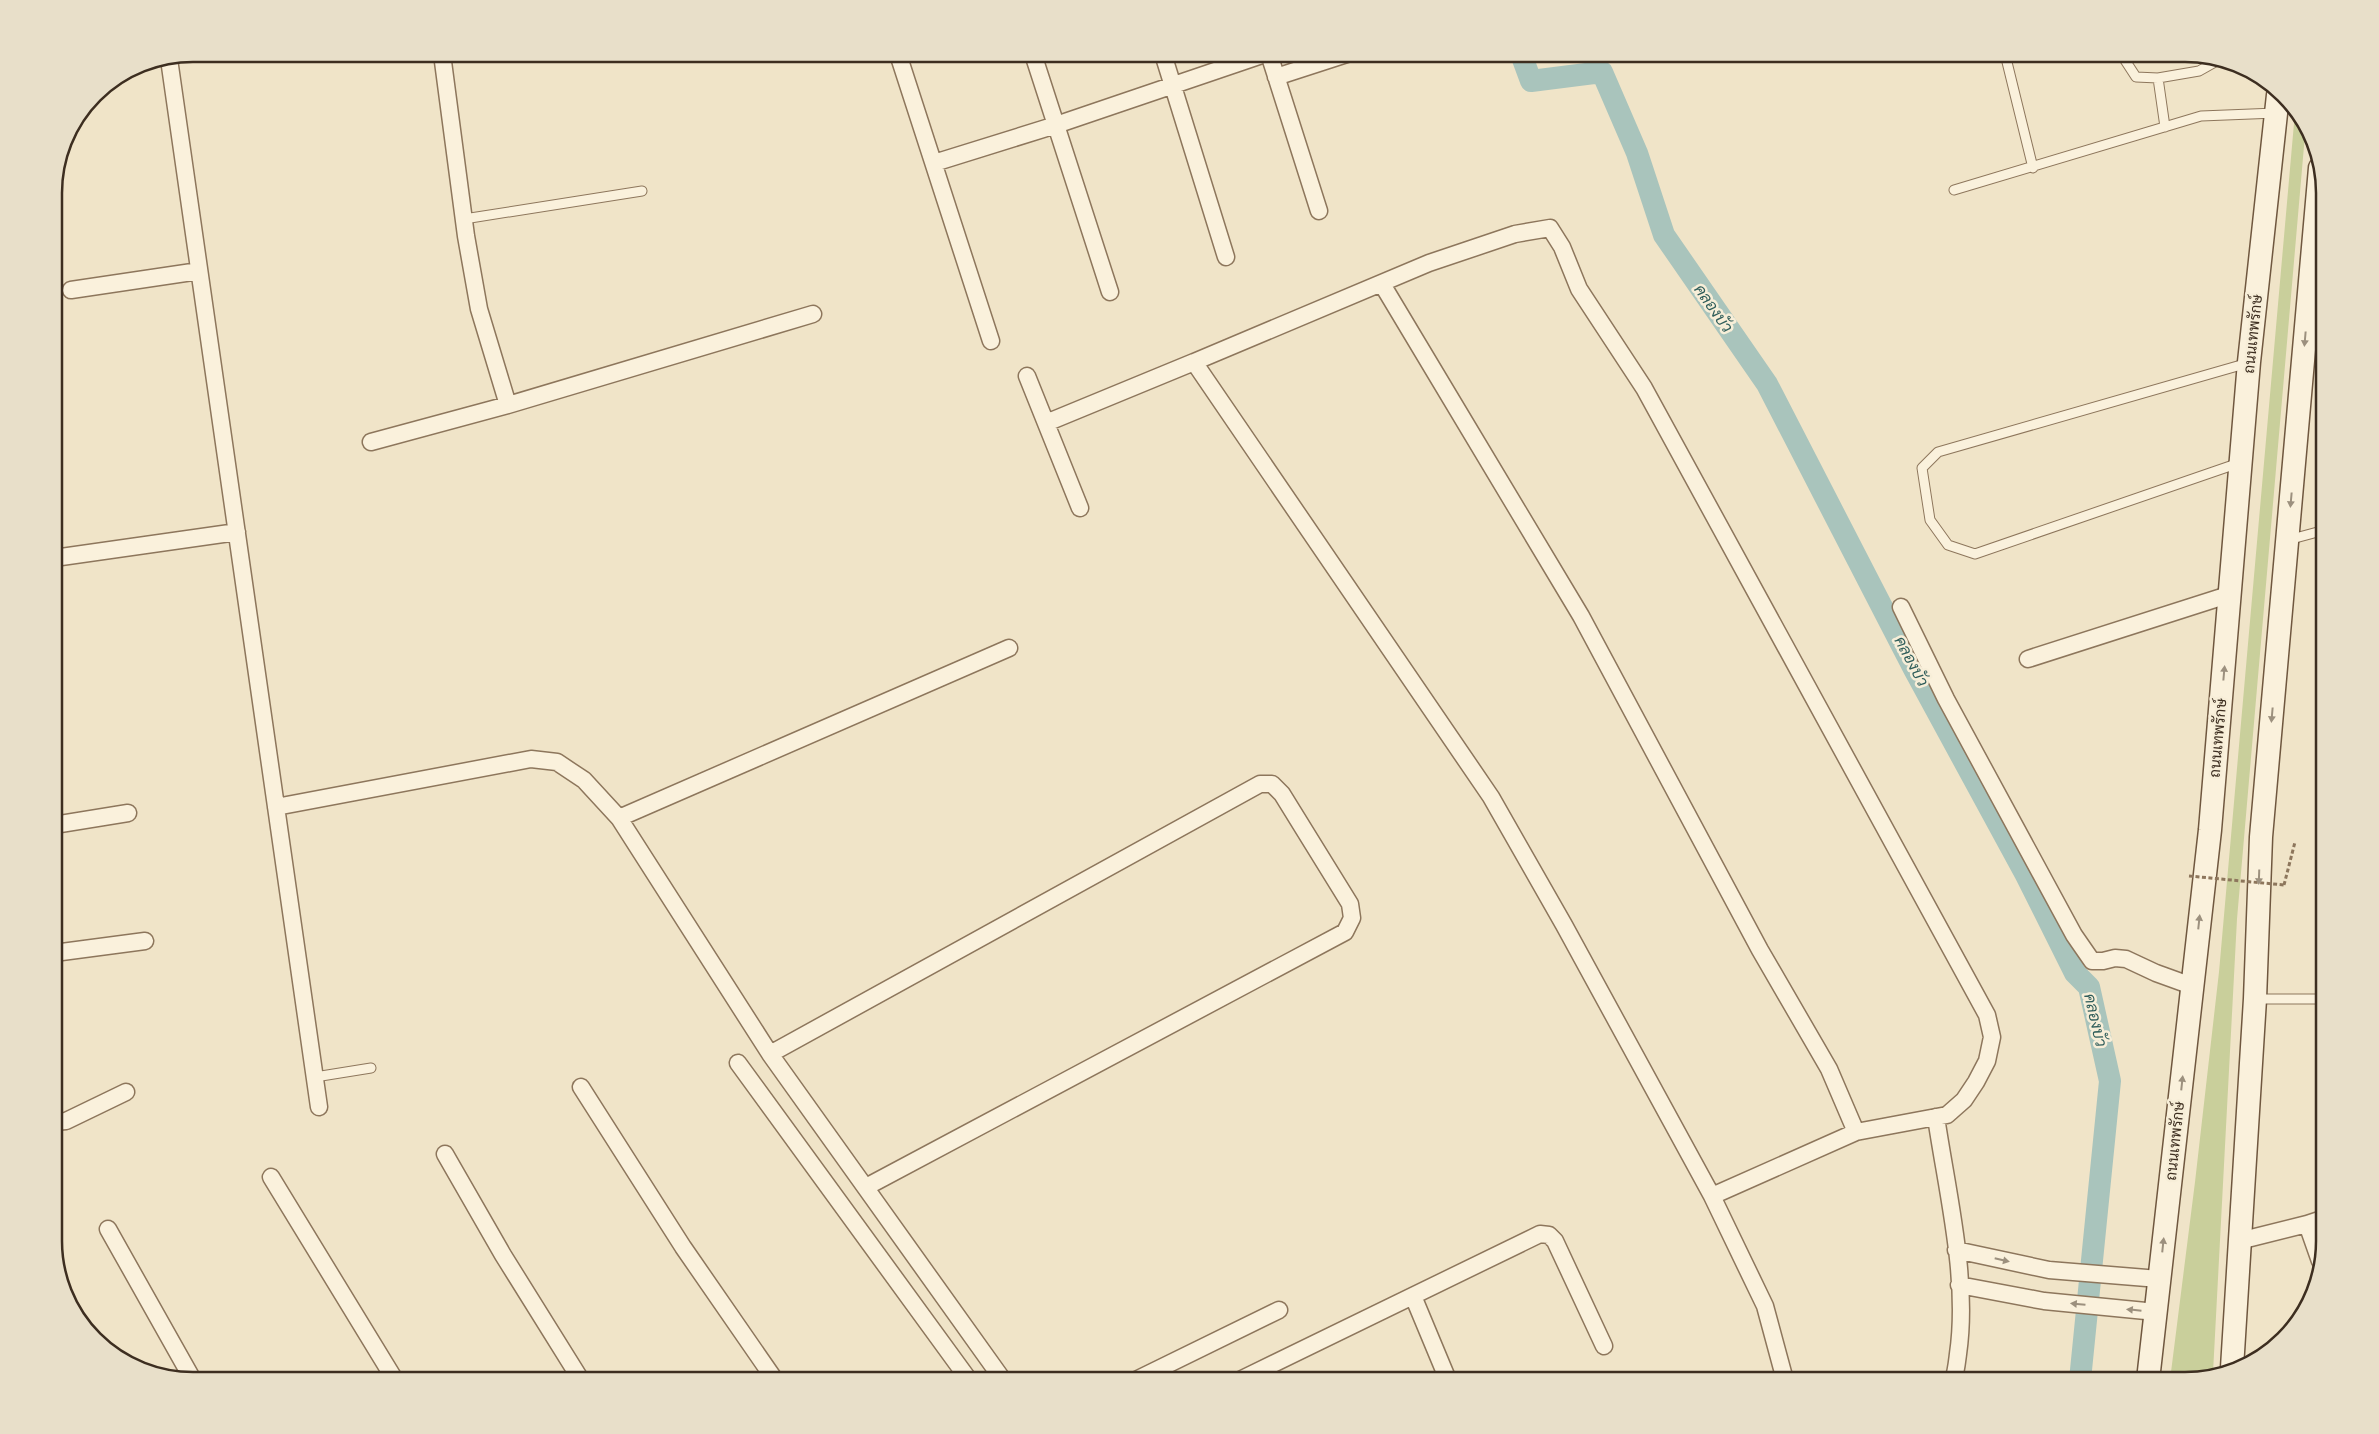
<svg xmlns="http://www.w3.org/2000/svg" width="2379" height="1434" font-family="'IBM Plex Serif',Sarabun,serif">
  <rect width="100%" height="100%" fill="#f0e4c8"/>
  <!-- green -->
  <path fill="#c9cf9b" d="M2295 112 2306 123 2237 919 2213 1373 2186 1380H2170L2195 1182 2219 972Z"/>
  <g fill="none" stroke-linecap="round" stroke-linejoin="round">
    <!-- canal -->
    <path stroke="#a9c4bc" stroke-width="22" d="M1521 54 1531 81 1602 72 1637 153 1664 235 1767 384 1914 669 2026 875 2075 973 2089 987 2110 1081 2080 1380"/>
    <defs>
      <path id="service" d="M2005 54 2033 168
        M2121 54 2136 77 2158 78 2165 127
        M2158 78 2199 71 2215 62
        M1954 190 2201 116 2276 113
        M464 219 642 191
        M2239 463 1975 554 1948 545 1930 520 1922 468 1938 452 2248 363
        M2288 540 2325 530
        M2256 999H2317
        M315 1077 371 1068"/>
      <path id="minor" d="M442 54 466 236 479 309 508 405
        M898 54 991 341
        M1033 54 1110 292
        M1163 54 1226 257
        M1269 54 1319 211
        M169 59 319 1107
        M1276 77 1347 54
        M934 163 1056 125 1265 54
        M1382 284 1581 616 1760 950 1829 1069 1856 1132
        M71 290 199 271
        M1027 376 1080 508
        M1046 423 1194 362
        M371 442 508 405 813 314
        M54 558 237 532
        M1901 607 1946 699 2074 935 2092 961H2103L2115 958 2126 959 2156 973 2192 986
        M2028 659 2231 594
        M276 807 531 759 557 762 584 780 619 818 770 1054 1003 1380
        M619 818 1009 648
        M54 825 128 813
        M54 953 145 941
        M770 1054 1260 784H1272L1282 794 1350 904 1352 918 1345 932 866 1187
        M738 1063 969 1380
        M581 1087 683 1247 775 1380
        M1936 1117C1947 1192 1969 1279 1958 1354 1957 1362 1956 1373 1953 1380
        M54 1122 66 1121 126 1092
        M445 1154 503 1255 581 1380
        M271 1177 395 1380
        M1712 1196 1856 1132 1947 1115 1964 1100 1976 1082 1987 1061 1992 1037 1987 1015 1644 388 1579 289 1562 247 1550 228 1515 234 1429 263 1194 362 1491 797 1564 925 1712 1196 1765 1306 1785 1380
        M108 1229 193 1380
        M2239 1241 2307 1224
        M1956 1250 2049 1270 2159 1279
        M2320 1261 2307 1224 2325 1218
        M1959 1285 2044 1301 2156 1312
        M1413 1296 1448 1380
        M1136 1380 1279 1310
        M1240 1380 1540 1234 1549 1235 1555 1241 1604 1346"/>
      <path id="secondary" d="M2232 1368 2255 999 2261 837 2320 168
        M2148 1380 2210 830 2249 362 2278 95"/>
    </defs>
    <!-- service casing -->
    <use href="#service" stroke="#8d765c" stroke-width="11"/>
    <!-- minor casing -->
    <use href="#minor" stroke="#8d765c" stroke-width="19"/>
    <!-- secondary casing -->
    <use href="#secondary" stroke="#6f573f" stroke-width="25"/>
    <!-- path -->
    <path stroke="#8d765c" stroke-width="3" stroke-dasharray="4 2.5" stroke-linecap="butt" d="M2284 885 2295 842"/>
    <!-- service -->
    <use href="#service" stroke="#faf1dc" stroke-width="9"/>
    <!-- minor -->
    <use href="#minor" stroke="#faf1dc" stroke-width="16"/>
    <!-- secondary -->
    <use href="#secondary" stroke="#faf1dc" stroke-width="22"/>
    <!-- path-bridge -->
    <path stroke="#8d765c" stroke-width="3" stroke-dasharray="4 2.5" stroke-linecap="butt" d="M2189 876 2284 885"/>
  </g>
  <!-- one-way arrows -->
  <defs><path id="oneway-solid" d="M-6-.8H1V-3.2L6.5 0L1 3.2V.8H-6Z" transform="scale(1.25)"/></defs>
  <g fill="#9c907e">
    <use href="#oneway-solid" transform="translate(2305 339) rotate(95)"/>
    <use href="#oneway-solid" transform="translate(2291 500) rotate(95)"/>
    <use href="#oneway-solid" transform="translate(2224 673) rotate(-85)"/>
    <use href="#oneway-solid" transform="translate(2272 715) rotate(95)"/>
    <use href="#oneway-solid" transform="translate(2259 877) rotate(92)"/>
    <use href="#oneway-solid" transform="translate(2199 922) rotate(-84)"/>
    <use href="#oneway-solid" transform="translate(2182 1083) rotate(-84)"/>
    <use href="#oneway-solid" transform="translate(2163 1245) rotate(-84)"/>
    <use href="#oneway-solid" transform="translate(2002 1260) rotate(13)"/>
    <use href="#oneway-solid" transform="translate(2078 1304) rotate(-175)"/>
    <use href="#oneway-solid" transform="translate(2134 1310) rotate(-174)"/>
  </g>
  <g text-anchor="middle" stroke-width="5" stroke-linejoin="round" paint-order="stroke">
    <!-- street labels -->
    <g font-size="15" fill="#3d2e20" stroke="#f7eed8">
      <text transform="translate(2253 334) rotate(-84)" y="5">ถนนเทพรักษ์</text>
      <text transform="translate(2218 738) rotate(-85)" y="5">ถนนเทพรักษ์</text>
      <text transform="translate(2175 1141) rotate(-84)" y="5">ถนนเทพรักษ์</text>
    </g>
    <!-- water labels -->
    <g font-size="16" font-style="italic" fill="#2f5d5a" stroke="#f7eed8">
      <text transform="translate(1714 308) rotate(55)" y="6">คลองบัว</text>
      <text transform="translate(1912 661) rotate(62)" y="6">คลองบัว</text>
      <text transform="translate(2096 1020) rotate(77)" y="6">คลองบัว</text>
    </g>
  </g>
  <!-- crop -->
  <path d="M0 0H2379V1434H0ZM193 62H2185A131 131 0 0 1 2316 193V1241A131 131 0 0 1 2185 1372H193A131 131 0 0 1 62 1241V193A131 131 0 0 1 193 62Z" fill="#e8dfc9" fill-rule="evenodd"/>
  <path fill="none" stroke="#3d2e20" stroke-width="2.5" d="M193 62H2185A131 131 0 0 1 2316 193V1241A131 131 0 0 1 2185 1372H193A131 131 0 0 1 62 1241V193A131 131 0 0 1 193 62Z"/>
</svg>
